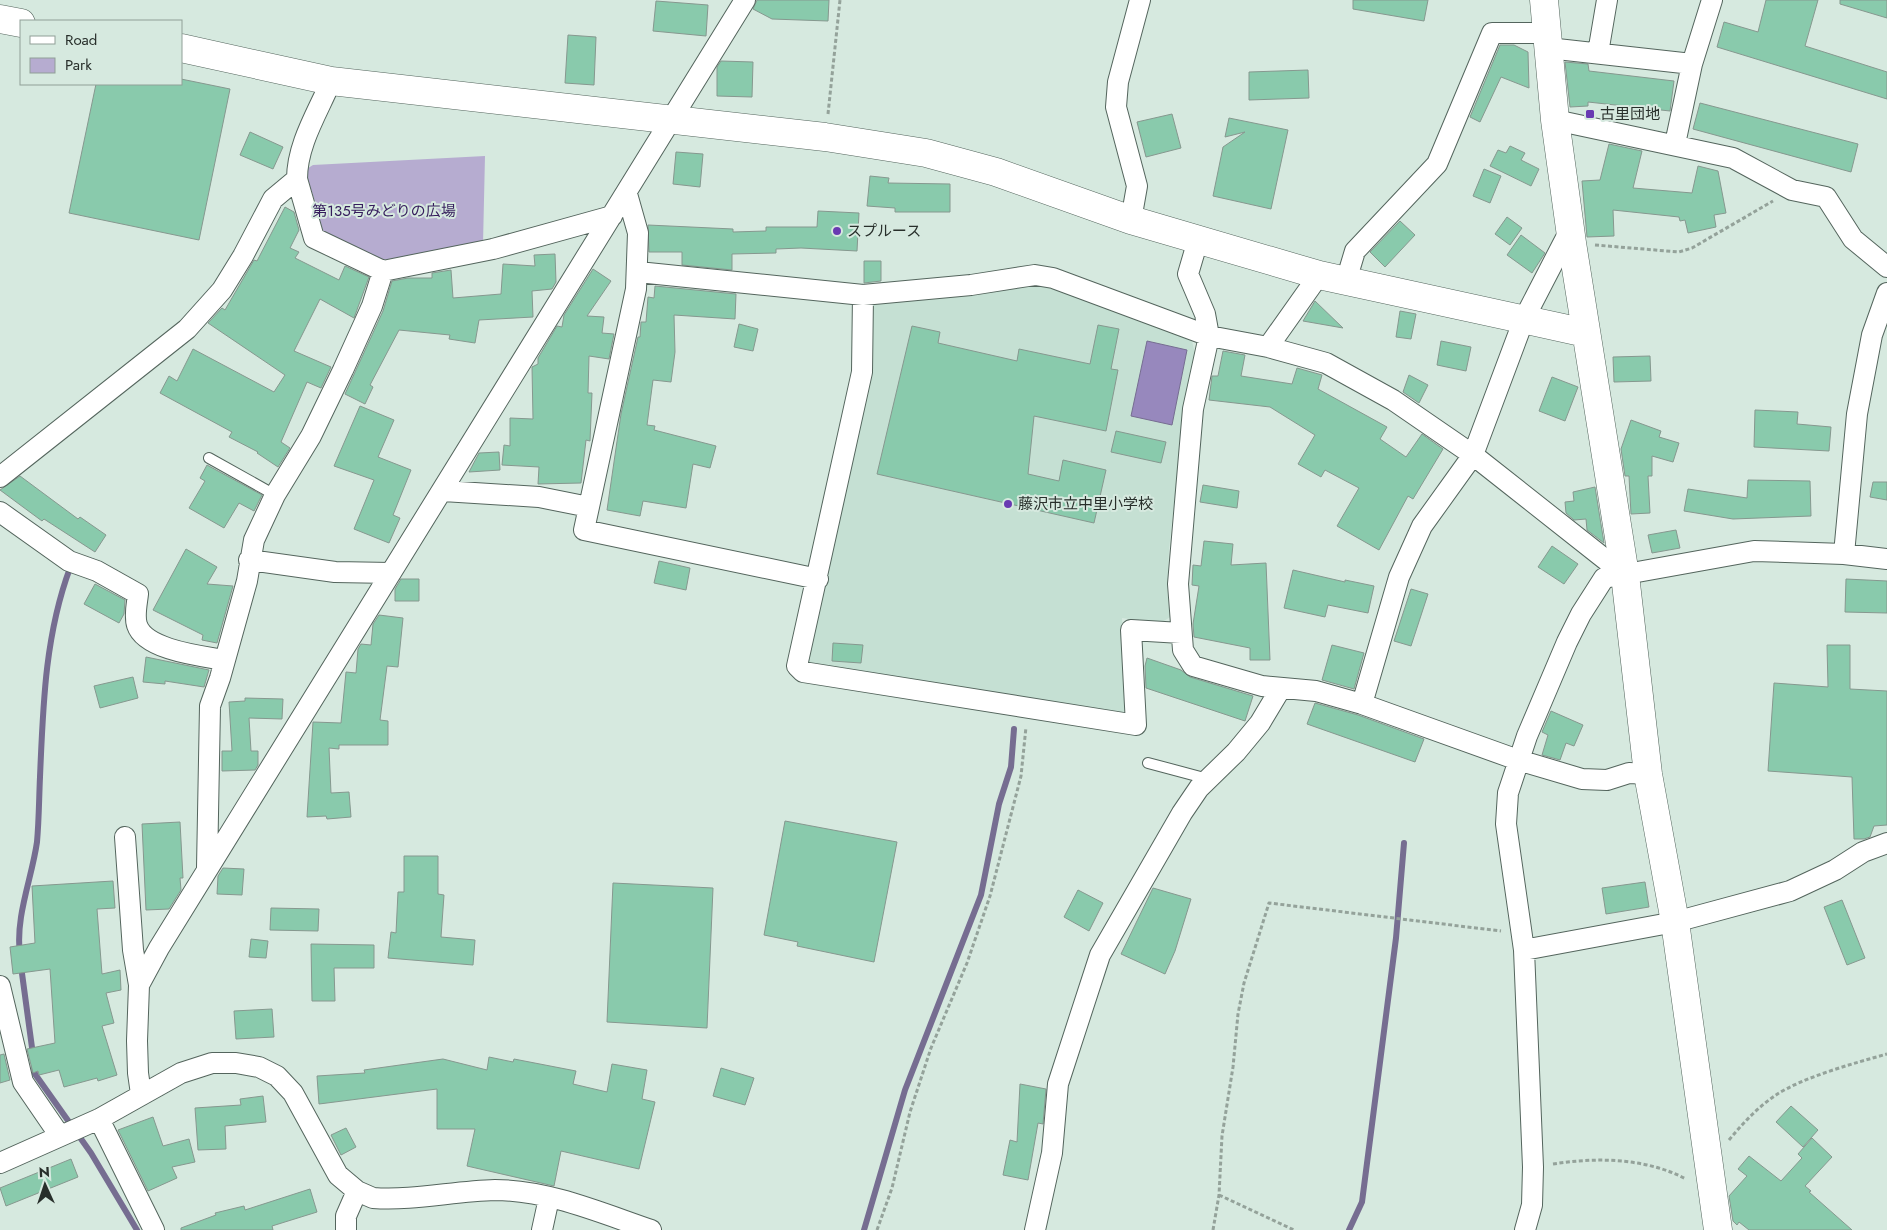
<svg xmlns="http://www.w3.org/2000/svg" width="1887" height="1230" font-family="Jost,'Noto Sans JP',sans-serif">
  <rect width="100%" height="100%" fill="#d6e9df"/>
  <!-- built -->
  <path fill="#c5e0d3" d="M1051 282 1192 341 1195 354 1185 399 1169 550 1167 589 1170 617 1161 623 1122 618 1125 711 1114 716 808 667 805 654 869 391 871 371 868 306 877 299Z"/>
  <!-- green -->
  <path fill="#b6acd0" d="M485 156 483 244 376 261 320 233 315 202 305 170 313 165Z"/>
  <!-- water -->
  <path fill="#9788bd" stroke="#766d91" d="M1147 341 1187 350 1172 425 1131 416Z"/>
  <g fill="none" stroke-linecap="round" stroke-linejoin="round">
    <!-- stream -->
    <path stroke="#766d91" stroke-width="6" d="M20 954C15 917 32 878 37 842 39 820 39 798 40 777 43 706 45 635 70 568
      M21 966 33 1055
      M34 1065 35 1074 91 1153 137 1230
      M864 1230 905 1090 981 895 999 804 1011 767 1014 729
      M1349 1230 1362 1202 1396 938 1404 843"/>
  </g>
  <!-- building -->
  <path fill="#89caac" stroke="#86988f" d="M757 0H829L828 21 772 19 753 9Z
    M1353 0H1428L1424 21 1353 9Z
    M1766 0H1818L1805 46 1887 72V99L1717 47 1724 22 1758 32Z
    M1840 0H1887V18L1840 4Z
    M656 1 708 5 706 36 653 31Z
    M568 35 596 37 594 85 565 83Z
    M1500 45H1514L1528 52 1529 88 1501 77 1480 122 1470 117Z
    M721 61 753 62 752 97 717 96V67Z
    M1565 62 1588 64 1589 71 1674 81 1670 111 1588 102V106L1570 107Z
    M1308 70 1309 98 1249 100V72Z
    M181 79 230 89 199 240 69 213 96 84H181Z
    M1700 103 1858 144 1851 172 1693 129Z
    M1172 114 1181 148 1146 157 1137 122Z
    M1229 118 1288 130 1271 209 1213 196 1223 147 1245 132 1225 137Z
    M250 132 283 147 273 169 240 155Z
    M1609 144 1642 151 1633 188 1692 193 1698 166 1718 171 1726 213 1714 215 1716 227 1688 233 1685 220 1680 221 1679 217 1613 210 1614 236 1587 237 1582 181 1600 180Z
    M1510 146 1525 153 1521 160 1539 169 1531 186 1490 166 1498 150 1506 153Z
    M676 152 703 154 700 187 673 184Z
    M1484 169 1501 176 1490 203 1473 196Z
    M870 176 889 178 888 183 950 184V212H895V208L867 206Z
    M285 207 294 212 299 230 290 248 299 252 295 258 339 280 345 266 369 277 354 318 320 299 294 351 331 367 321 388 307 382 281 442 290 448 278 467 257 453 258 452 229 437 232 432 160 393 169 376 177 381 193 349 274 392 285 375 208 323 222 308 225 310 254 260 257 261Z
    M818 211 859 213 857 251 801 248 776 249V253L732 254V270L682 265V252H649L648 225 733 229V232L766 231V227H817Z
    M1507 217 1522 228 1510 245 1495 234Z
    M1400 221 1415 235 1385 267 1370 252Z
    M1521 235 1545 253 1532 273 1507 255Z
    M555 254 556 282 552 289 532 291 533 317 479 320 475 343 449 339 450 335 399 330 370 385 373 387 365 404 345 394 383 311 392 281 408 278H432V273L451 270 453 298 501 294 503 264 535 266 534 255Z
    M864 261H881V281L864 283Z
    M593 269 611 281 587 316 604 317 602 333 614 334 609 359 589 356 588 393H592L590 441 586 440 581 483 538 484 539 467 502 465 504 445 510 446V418L533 419 532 367 538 364V358L557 326 562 327 564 315Z
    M655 286 736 294 735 319 674 315 675 352 671 382 653 380 647 425 655 426 654 430 716 446 710 468 693 464 686 508 643 501 640 516 607 510 621 414 638 337H640L641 322H646L648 297 654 298Z
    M1315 301 1343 328 1303 321Z
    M1400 311 1416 314 1411 339 1396 337Z
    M739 324 758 329 753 351 734 347Z
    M1098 325 1119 329 1111 369 1118 370 1106 431 1034 416 1028 474 1059 481 1063 460 1106 470 1094 523 877 474 912 326 940 332 938 343 1017 361 1019 349 1090 364Z
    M1441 341 1471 347 1466 371 1437 365Z
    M1223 351 1245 355 1241 376 1292 384 1297 368 1322 375 1318 389 1387 427 1380 439 1406 457 1422 434 1443 449 1413 499 1408 496 1379 550 1337 526 1359 488 1325 470 1321 477 1298 464 1315 435 1270 407 1209 400 1212 376H1218Z
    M1650 356 1651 381 1614 382 1613 357Z
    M1409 375 1428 385 1419 403 1403 392Z
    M1552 377 1578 387 1565 421 1539 411Z
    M360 406 394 420 378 457 411 470 393 515 400 518 389 543 354 529 374 480 334 466Z
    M1755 410 1798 412 1797 424 1831 427 1829 451 1754 447Z
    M1631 420 1661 431 1659 437 1679 443 1673 462 1652 456V476H1648L1650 513 1631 514 1629 476H1625L1621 449Z
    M1116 431 1166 442 1161 463 1111 452Z
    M499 452 500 470 469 472 479 453Z
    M207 465 262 495 254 511 239 503 224 528 189 508 205 481 200 478Z
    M20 476 78 519 80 517 106 535 95 552 44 519 42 521 0 490Z
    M1748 480 1810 481 1811 516 1733 519 1684 511 1688 489 1747 498Z
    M1873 482H1887V500L1870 497Z
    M1203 485 1239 491 1237 508 1200 502Z
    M1595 487 1604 543 1587 530 1586 519 1574 520 1566 513 1565 502 1574 501 1573 492Z
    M1676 530 1680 548 1652 553 1648 535Z
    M1204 541 1233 544 1231 565 1266 563 1270 660H1250V648L1194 637 1193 624 1199 586 1192 585 1193 565 1201 566Z
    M1552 546 1578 564 1564 584 1538 567Z
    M186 549 217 567 207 584 233 586 217 643 202 640 203 635 153 610Z
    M659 561 690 568 686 590 654 583Z
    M1293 570 1345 582V580L1374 586 1368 613 1328 605 1325 617 1284 608Z
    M401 579H419V601H395V589Z
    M1846 579 1887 581V613L1845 612Z
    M95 584 125 600 124 614 119 623 84 604Z
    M1411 589 1428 594 1411 646 1394 641Z
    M379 615 403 618 398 667 387 666 380 720 388 721V745H339V749L329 748 331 793 349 792 351 817 327 819 326 816 307 817 313 722 341 723 346 672 356 673 358 649 361 644 371 645 373 624Z
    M833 643 863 645 861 663 832 661Z
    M1332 645 1364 653 1354 689 1322 680Z
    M1827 645H1850V689L1887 691V825L1874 826 1870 837 1864 839H1854L1852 777 1768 771 1774 683 1828 687Z
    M146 657 209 670 204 687 165 681V684L143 682Z
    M1147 658 1181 670 1190 677 1253 696 1245 721 1146 688 1145 666Z
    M133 677 138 698 100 708 94 686Z
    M245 698 283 699 282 719 249 718 251 751H258V765L255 770 222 771V751H232L229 702 245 701Z
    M1315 703 1358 715 1424 739 1415 762 1307 724Z
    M1551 711 1583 725 1574 746 1566 743 1560 760 1542 755 1548 735 1542 732Z
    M785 821 897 842 874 962 797 946 798 942 764 935Z
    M180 822 183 878H180L181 890 169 909 146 910 142 824Z
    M404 856H438V894L444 895 441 937 475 940 473 965 388 958 391 932 396 933 398 892H404Z
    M223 868 244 869 242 895 217 894 218 876Z
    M113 881 115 908 97 909 102 974 120 970 121 990 106 993 114 1023 102 1026 117 1075 98 1081 97 1078 64 1087 59 1070 39 1075 38 1071 33 1073 27 1049 55 1043 50 969 13 974 10 947 35 943 32 886Z
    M1645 882 1649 907 1606 914 1602 888Z
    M613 883 713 888 707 1028 607 1022Z
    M1153 888 1191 899 1175 951 1165 974 1121 954Z
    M1078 890 1103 903 1089 931 1064 917Z
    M1842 900 1865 958 1847 965 1824 907Z
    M271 908 319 909 318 931 270 930Z
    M251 939 268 941 266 958 249 957Z
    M311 944 374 945V968H334L335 1001H312Z
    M272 1009 274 1037 236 1039 234 1011Z
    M4 1054 10 1080 0 1083V1055Z
    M489 1057 513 1062 514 1059 576 1071 573 1084 607 1092 612 1064 647 1070 642 1099 655 1102 639 1169 561 1151 554 1186 467 1166 475 1129H437V1089L319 1104 317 1076 365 1073 364 1070 443 1059 487 1070Z
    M721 1068 754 1078 745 1105 713 1096Z
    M1020 1084 1046 1089 1043 1124 1038 1123 1028 1180 1003 1175 1010 1140 1017 1142Z
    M263 1096 266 1122 225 1126 226 1149 198 1150 195 1108 241 1105 240 1099Z
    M1791 1106 1818 1130 1803 1147 1776 1122Z
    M153 1117 163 1146 189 1139 195 1162 172 1167 177 1178 148 1191 118 1130Z
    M346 1128 356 1147 341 1155 331 1135Z
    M1812 1138 1832 1157 1805 1186 1811 1191 1809 1192 1852 1230H1749L1739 1222 1737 1225 1733 1221 1729 1196 1747 1176 1738 1169 1749 1156 1781 1181 1802 1158 1798 1154Z
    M71 1159 78 1177 6 1206 0 1188Z
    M310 1189 317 1212 272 1226 273 1230H181V1228L216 1215 215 1213 244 1206 245 1210Z"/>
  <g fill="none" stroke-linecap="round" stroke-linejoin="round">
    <defs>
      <path id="lane" d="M209 458 275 495
        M1148 763 1208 779"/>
      <path id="street" d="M1548 48 1692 64
        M1598 53 1607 0
        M1555 120 1733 158 1792 190 1826 197 1853 239 1887 267
        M1675 144 1692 64 1712 0
        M297 179 314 238 383 271 493 249 612 216
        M627 194 638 233 636 289 584 530 818 579
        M1131 220 1137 186 1116 107 1118 82 1140 0
        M1198 240 1188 274 1205 314 1209 336 1193 409 1178 584 1183 650 1193 666 1262 686 1316 691 1362 704 1518 760 1582 779 1607 780 1629 773 1648 774
        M638 272 863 295 971 285 1035 275 1053 278 1209 336 1268 347 1326 363 1393 400 1473 455 1625 575
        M1346 281 1355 251 1437 164 1492 33H1547
        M863 295 862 372 797 666 803 672 1136 725 1131 630 1181 633
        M1268 347 1319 275
        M0 477 187 329 222 290 243 256 273 199 297 179C297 144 318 112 331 81
        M443 491 539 497 589 507
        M0 512 69 561 97 571 138 594C137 603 134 616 137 625 145 650 201 656 224 660
        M1844 554 1857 414 1872 335 1887 293
        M249 560 335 572 391 573
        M1362 704 1399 577 1422 526 1473 455 1524 319 1570 230
        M125 837 133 950 139 985
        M207 868 210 706 220 678 247 581 254 540 275 495 311 436 343 370 372 306 383 271
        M1524 950 1675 922 1790 891 1835 870 1863 852 1887 843
        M0 986 23 1082 60 1136
        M141 1094 138 1073 137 1041 139 985 159 948 745 0
        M99 1119 154 1230
        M0 1163 99 1119 181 1073 212 1063H236L259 1067 277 1076 293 1093 338 1175 357 1191 373 1198C413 1201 454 1191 495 1190 548 1190 601 1213 651 1230
        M346 1230V1216L357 1191
        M542 1230 549 1198
        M1035 1230 1052 1153 1058 1084 1100 955 1182 813 1199 788 1236 752 1260 723 1281 688
        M1525 1230 1532 1205 1533 1167 1524 950 1506 824 1508 793 1527 736 1567 642 1581 614 1604 578 1754 551 1844 554 1887 559"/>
      <path id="secondary" d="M1544 0 1555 120 1572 243 1625 575 1648 774 1675 922 1718 1230
        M0 19 21 23
        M181 48 331 81 825 137 926 153 996 172 1131 220 1319 275 1586 333"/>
    </defs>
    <!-- lane casing -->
    <use href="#lane" stroke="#54655d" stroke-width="12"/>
    <!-- street casing -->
    <use href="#street" stroke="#54655d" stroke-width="22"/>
    <!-- secondary casing -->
    <use href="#secondary" stroke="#54655d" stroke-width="29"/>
    <!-- path -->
    <path stroke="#94a29a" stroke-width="3" stroke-dasharray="4 2.5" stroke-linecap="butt" d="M828 114 840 0
      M1595 245 1679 252 1692 248 1773 201
      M1729 1140C1743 1123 1758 1107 1776 1095 1803 1077 1855 1063 1887 1054
      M1553 1164C1597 1157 1646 1158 1686 1179
      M1219 1195 1294 1230
      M877 1230 892 1188 910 1112 931 1048 967 963 990 896 1021 776 1026 727
      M1213 1230 1219 1195 1222 1136 1233 1067 1238 1014 1244 983 1269 903 1501 931"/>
    <!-- lane -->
    <use href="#lane" stroke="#fff" stroke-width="10"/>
    <!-- street -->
    <use href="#street" stroke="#fff" stroke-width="20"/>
    <!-- secondary -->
    <use href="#secondary" stroke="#fff" stroke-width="28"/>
  </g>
  <!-- markers -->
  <g fill="#693ab2" stroke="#d6e9df" stroke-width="2">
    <rect x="1585" y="109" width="10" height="10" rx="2.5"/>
    <circle cx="837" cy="231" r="5"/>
    <circle cx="1008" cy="504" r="5"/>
  </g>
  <g text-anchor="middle" stroke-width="4" stroke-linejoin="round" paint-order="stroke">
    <!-- poi labels -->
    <g font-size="15" fill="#282f2b" stroke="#d6e9df" text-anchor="start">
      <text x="1600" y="119">古里団地</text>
      <text x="847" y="236">スプルース</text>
      <text x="1018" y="509">藤沢市立中里小学校</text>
    </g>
    <!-- park labels -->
    <g font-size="15" fill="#351c5c" stroke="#d6e9df">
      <text x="384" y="216">第135号みどりの広場</text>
    </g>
  </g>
  <!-- legend -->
  <rect x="20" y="20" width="162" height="65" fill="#d6e9df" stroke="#909f97"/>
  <rect x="30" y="36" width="25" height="8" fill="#ffffff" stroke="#909f97"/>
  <text x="65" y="45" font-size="15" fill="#282f2b">Road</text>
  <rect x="30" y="58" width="25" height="15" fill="#b6acd0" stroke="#909f97"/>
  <text x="65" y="70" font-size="15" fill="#282f2b">Park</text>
  <!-- north arrow -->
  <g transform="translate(45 1185) rotate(357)" stroke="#d6e9df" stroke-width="4" paint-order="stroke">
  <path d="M0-4L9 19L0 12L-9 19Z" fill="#282f2b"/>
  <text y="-8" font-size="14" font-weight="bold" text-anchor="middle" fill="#282f2b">N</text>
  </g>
</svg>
